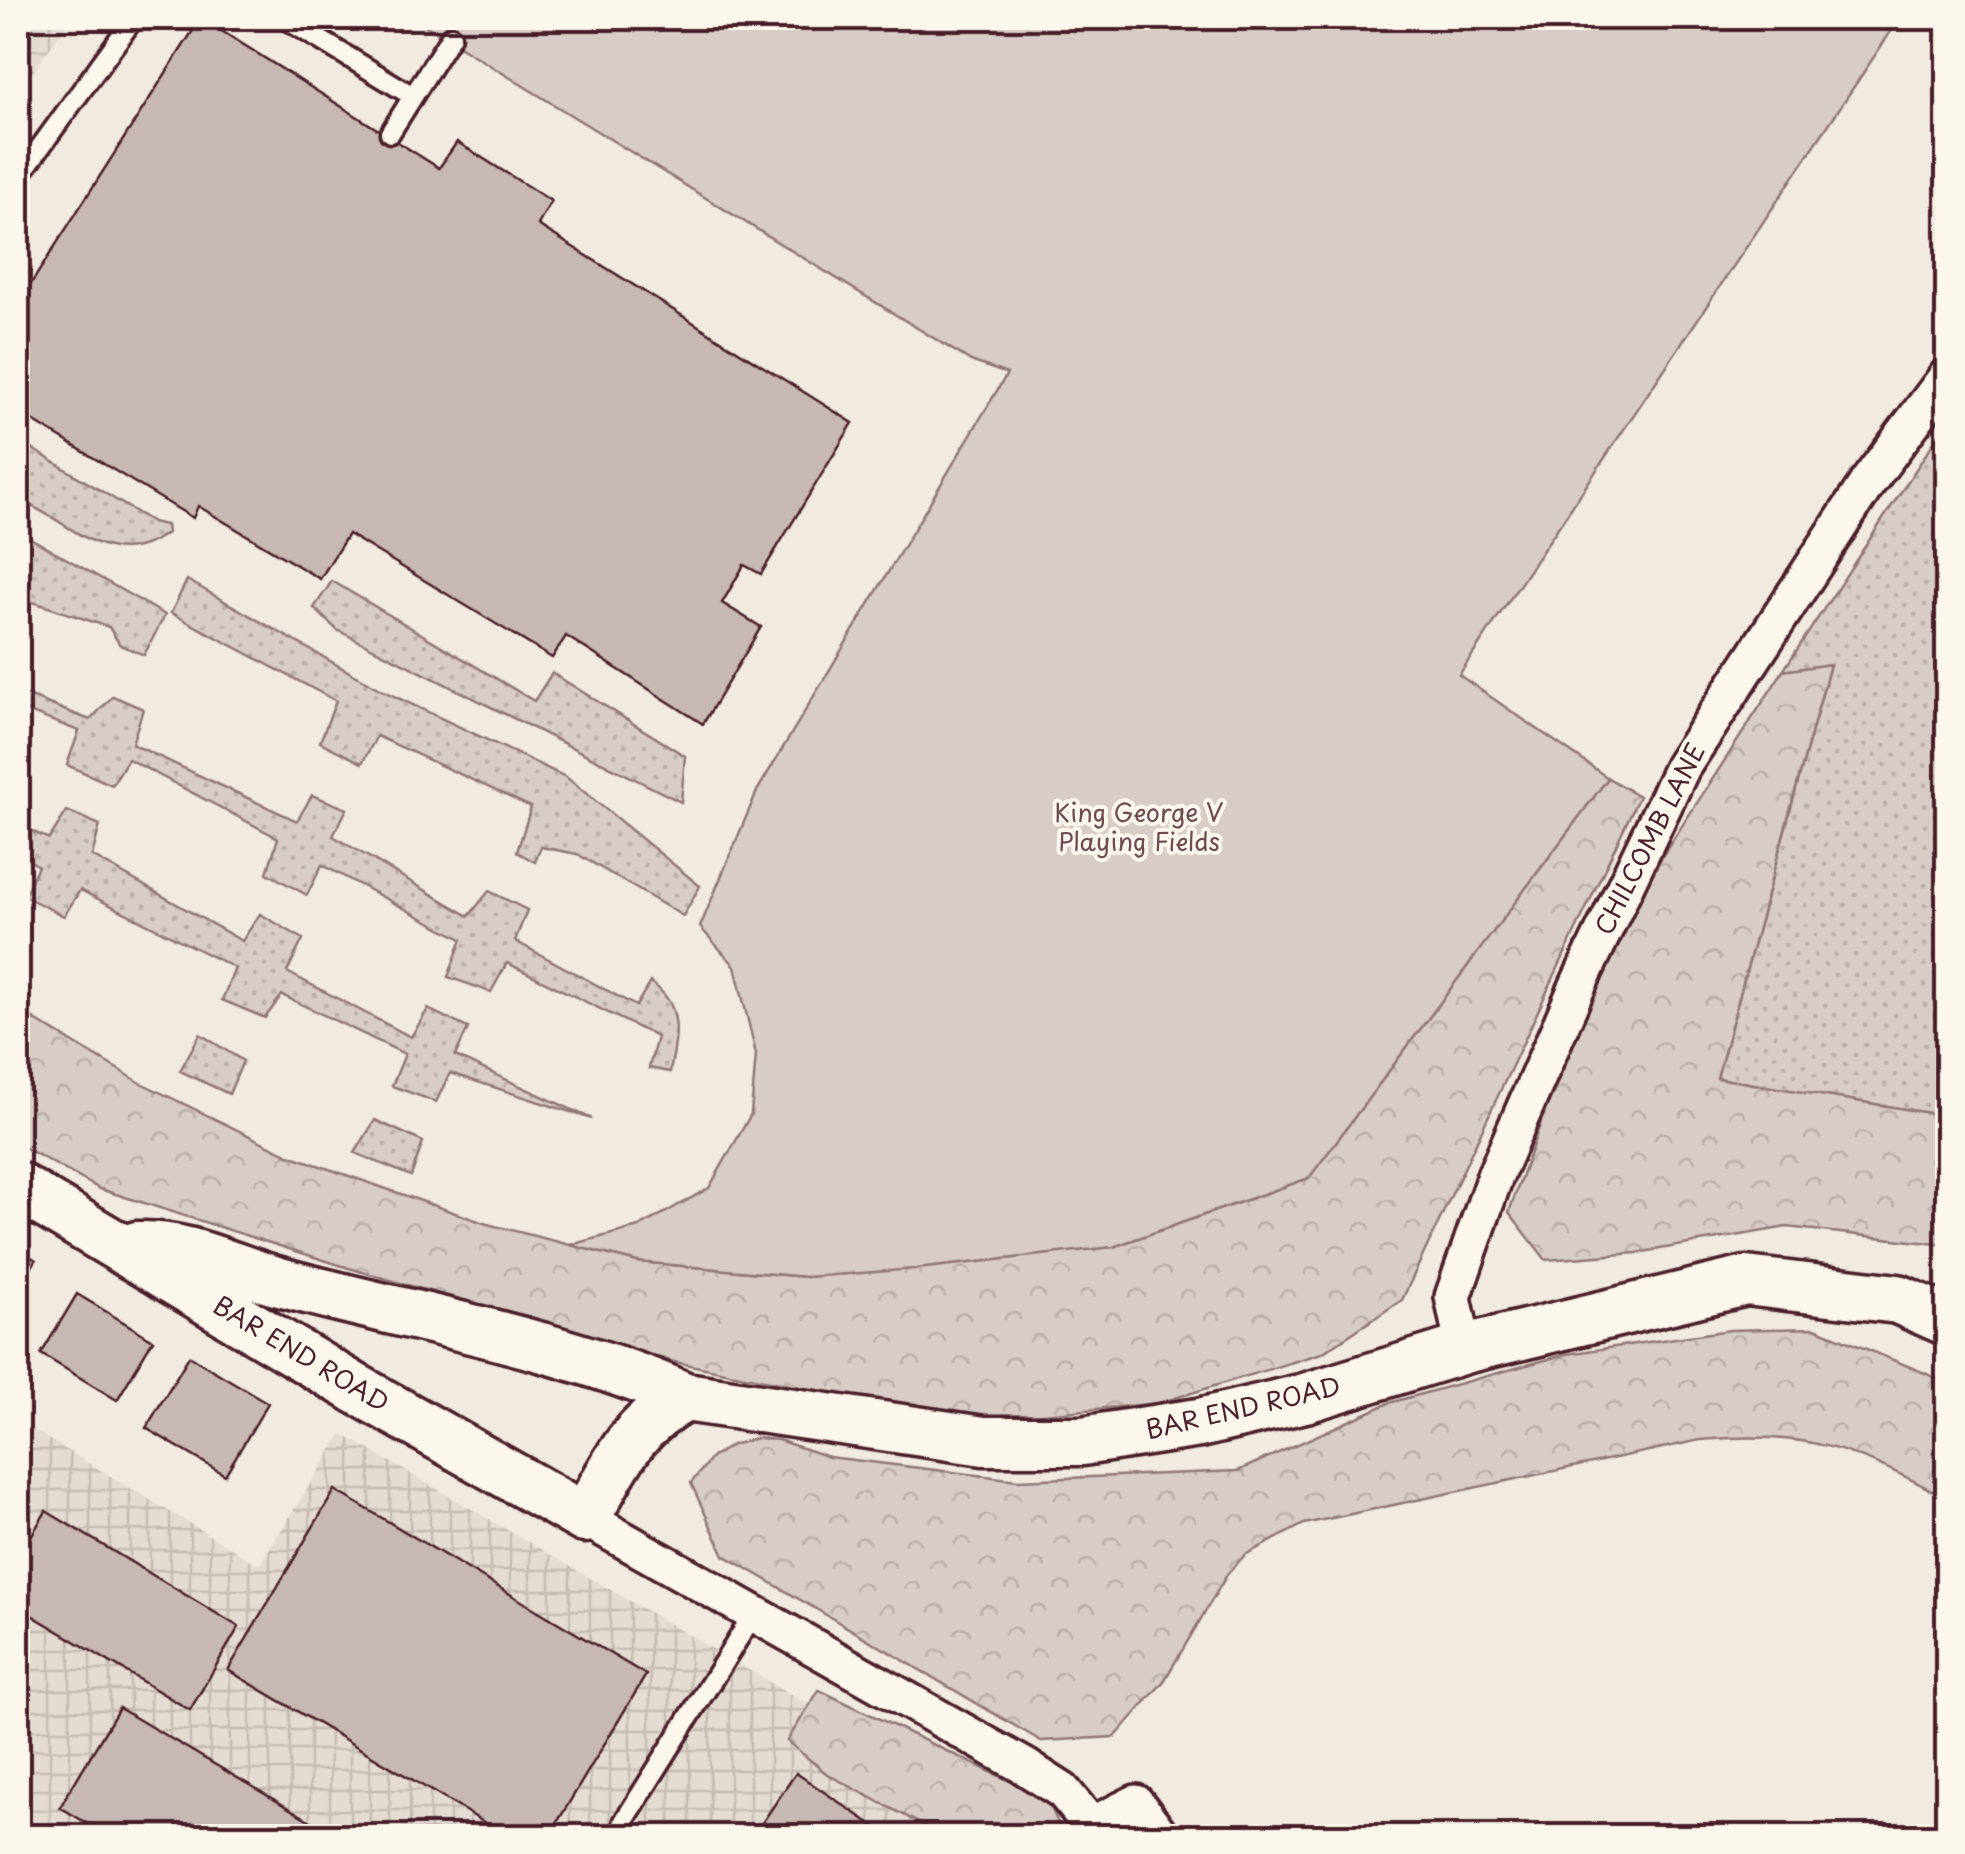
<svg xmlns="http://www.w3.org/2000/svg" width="1965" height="1854" font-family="'Playpen Sans',sans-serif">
  <defs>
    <pattern id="industrial-grid" width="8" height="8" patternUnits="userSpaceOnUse" patternTransform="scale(2.5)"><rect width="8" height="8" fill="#e4dbd2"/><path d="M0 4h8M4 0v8" fill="none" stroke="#c5bcb4"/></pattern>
    <pattern id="grass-dots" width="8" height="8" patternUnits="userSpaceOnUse" patternTransform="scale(2.5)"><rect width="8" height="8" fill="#d8ccc6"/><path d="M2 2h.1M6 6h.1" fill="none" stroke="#bbafaa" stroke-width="1.8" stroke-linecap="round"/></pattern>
    <pattern id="forest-crowns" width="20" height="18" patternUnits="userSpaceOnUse" patternTransform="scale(2.5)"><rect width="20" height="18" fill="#d8ccc6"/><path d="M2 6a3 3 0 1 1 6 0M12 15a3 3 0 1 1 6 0" fill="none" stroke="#bbafaa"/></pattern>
  </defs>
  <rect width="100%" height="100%" fill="#f0eae0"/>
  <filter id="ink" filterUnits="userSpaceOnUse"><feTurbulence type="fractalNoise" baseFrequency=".01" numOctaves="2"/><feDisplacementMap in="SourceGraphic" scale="20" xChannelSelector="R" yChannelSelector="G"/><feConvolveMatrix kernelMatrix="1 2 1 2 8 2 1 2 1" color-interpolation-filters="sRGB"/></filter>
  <g filter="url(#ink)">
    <!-- industrial -->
    <path fill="url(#industrial-grid)" d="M18 18H71L18 93Z
      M18 1421 259 1565 342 1434 1035 1836H18Z"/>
    <!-- grass -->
    <path fill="url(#grass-dots)" stroke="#917678" stroke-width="2.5" d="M1947 422V1116L1717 1078 1830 665 1783 671Z
      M18 440 152 522 166 525 167 533C108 576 72 520 18 500Z
      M18 531 165 615 144 655 120 645 109 627 18 597Z
      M187 580 383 691 566 777 700 886 683 916 577 854 541 847 535 862 517 852 531 807 377 736 362 763 320 742 336 701 171 613Z
      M332 581 534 701 552 673 685 756 681 802 337 630 314 608Z
      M18 692 90 720 113 696 143 709 132 744 297 821 312 795 347 809 333 836 469 916 489 891 527 910 515 941 636 1006 650 982C684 1005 677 1036 670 1072L649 1068 657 1037 507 963 491 992 448 977 462 939 322 865 307 895 267 873 278 838 128 759 112 785 67 765 79 731 18 708Z
      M67 811 100 825 92 856 242 941 260 914 303 939 287 972 411 1037 428 1009 468 1028 455 1056 592 1119 450 1073 436 1102 392 1086 405 1054 282 995 265 1018 222 1000 235 968 80 890 64 916 24 896 38 866 18 852V825L49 839Z
      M200 1034 243 1061 229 1094 180 1071Z
      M375 1120 423 1142 411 1176 355 1153Z"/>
    <!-- forest -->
    <path fill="url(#forest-crowns)" stroke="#917678" stroke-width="2.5" d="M1830 664 1717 1078 1947 1116V1245L1787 1227 1637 1253 1546 1260 1509 1212 1603 947 1783 671Z
      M1608 778 1639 796 1402 1300 1322 1353 1159 1403 970 1421 670 1361 349 1268 100 1189 18 1144V1010L141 1083 289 1155 487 1224 638 1262 806 1277 1113 1247 1309 1178Z
      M1815 1328 1947 1382V1498C1853 1449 1809 1430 1700 1440L1304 1524 1245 1555 1228 1573 1164 1681 1115 1737 1041 1741 724 1555 691 1483 712 1457 732 1445 757 1438 778 1440 829 1457 1018 1480 1238 1471 1389 1403 1567 1354 1730 1330Z
      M819 1690 1047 1799 1064 1836H943L827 1774 787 1741Z"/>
    <!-- park -->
    <path fill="#d8ccc6" stroke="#917678" stroke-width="2.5" d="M413 18H1900L1459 675 1608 778 1309 1178 1113 1247 916 1269 806 1277 638 1262 570 1245 639 1227 709 1188 751 1114 756 1054 735 966 700 927 757 791 1007 374 971 361Z"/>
    <!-- building -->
    <path fill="#c8b8b3" stroke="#4a1f2b" stroke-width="2.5" d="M201 18 439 168 457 142 551 201 538 225 853 423 761 574 744 565 722 603 761 627 703 724 566 636 552 658 348 534 320 579 198 506 193 518 18 412V304Z
      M18 1248 36 1260 18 1289Z
      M77 1294 153 1340 117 1400 41 1354Z
      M189 1356 268 1403 225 1475 146 1428Z
      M335 1490 646 1675 549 1836H507L228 1670Z
      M46 1511 239 1627 190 1710 18 1607V1558Z
      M119 1708 336 1836H108L60 1807Z
      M796 1773 889 1836H753Z"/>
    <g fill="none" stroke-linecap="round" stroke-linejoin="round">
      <defs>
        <path id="service" d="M284 18 411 95
          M390 133 451 36
          M18 178 134 18
          M619 1836 624 1821 755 1612"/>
        <path id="minor" d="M1464 1349 1453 1297 1495 1176 1579 983 1682 767 1868 482 1948 375
          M585 1518 1024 1766 1063 1791 1100 1836
          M1094 1824 1136 1803 1161 1836"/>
        <path id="secondary" d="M18 1187 355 1388 585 1518C617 1464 628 1428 685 1397L984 1441H1082L1199 1423 1305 1398 1464 1349 1746 1281 1898 1299 1948 1321
          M137 1246C187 1244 230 1268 276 1281 413 1318 556 1341 685 1397"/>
      </defs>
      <!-- service casing -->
      <use href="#service" stroke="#4a1f2b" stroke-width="25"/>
      <!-- minor casing -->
      <use href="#minor" stroke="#4a1f2b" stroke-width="42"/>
      <!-- secondary casing -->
      <use href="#secondary" stroke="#4a1f2b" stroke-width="55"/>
      <!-- service -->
      <use href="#service" stroke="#fbf7ec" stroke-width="18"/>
      <!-- minor -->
      <use href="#minor" stroke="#fbf7ec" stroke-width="35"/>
      <!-- secondary -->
      <use href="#secondary" stroke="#fbf7ec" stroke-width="48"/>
    </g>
  </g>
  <g text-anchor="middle" stroke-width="8" stroke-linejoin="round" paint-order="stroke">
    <!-- park labels -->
    <g font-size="25" fill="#6e4a52" stroke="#fbf7ec">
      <text x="1139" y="822">King George V<tspan x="1139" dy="29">Playing Fields</tspan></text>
    </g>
    <!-- street labels -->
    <g font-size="25" fill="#4a1f2b" stroke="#fbf7ec">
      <text transform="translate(1650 839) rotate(-63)" y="9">CHILCOMB LANE</text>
      <text transform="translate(301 1354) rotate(31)" y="9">BAR END ROAD</text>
      <text transform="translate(1243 1408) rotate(-13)" y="9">BAR END ROAD</text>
    </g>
  </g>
  <!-- margin -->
  <rect width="1965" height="1854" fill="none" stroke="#fbf7ec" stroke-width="60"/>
  <rect x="30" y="30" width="1905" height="1794" fill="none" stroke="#4a1f2b" stroke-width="4" filter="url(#ink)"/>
</svg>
